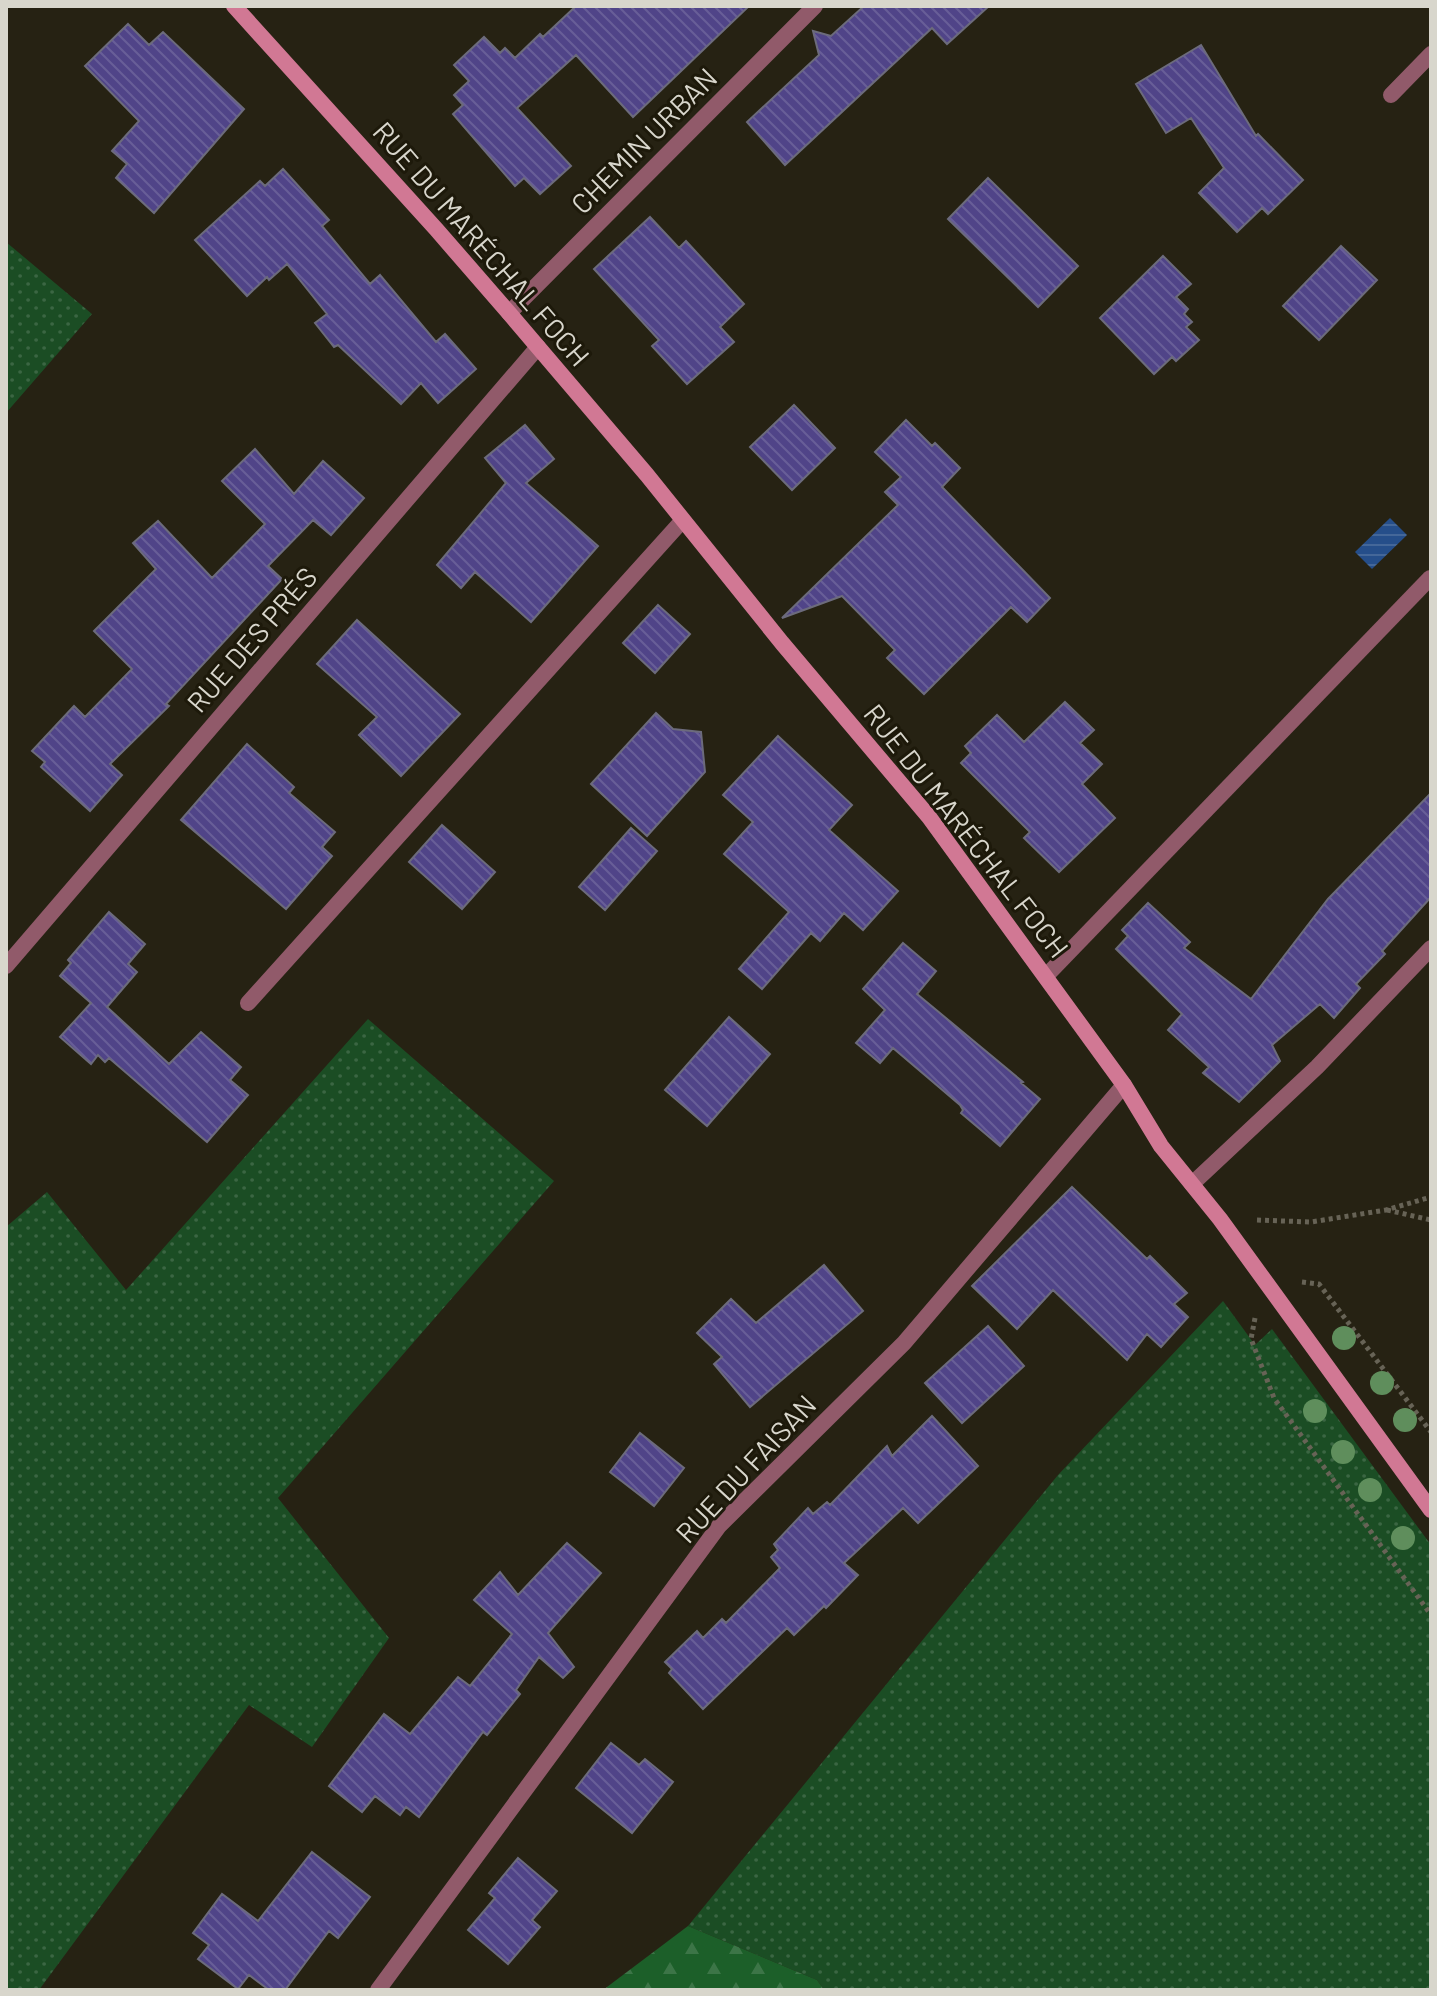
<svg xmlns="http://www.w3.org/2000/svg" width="1437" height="1996" font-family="Barlow,sans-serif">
  <defs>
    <pattern id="grass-dots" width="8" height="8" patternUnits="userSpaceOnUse" patternTransform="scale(2)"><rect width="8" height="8" fill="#1b4d24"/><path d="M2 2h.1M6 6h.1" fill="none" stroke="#3b6643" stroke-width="1.8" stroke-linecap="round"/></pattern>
    <pattern id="forest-firs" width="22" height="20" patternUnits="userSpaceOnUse" patternTransform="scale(2)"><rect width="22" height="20" fill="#1c5f29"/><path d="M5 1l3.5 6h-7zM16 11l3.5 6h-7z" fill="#3c7547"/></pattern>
    <pattern id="water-rules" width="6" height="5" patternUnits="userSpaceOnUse" patternTransform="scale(2)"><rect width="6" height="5" fill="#254e8a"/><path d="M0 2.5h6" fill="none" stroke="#446799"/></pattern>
    <pattern id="building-back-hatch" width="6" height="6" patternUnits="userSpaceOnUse" patternTransform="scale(2)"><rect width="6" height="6" fill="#504488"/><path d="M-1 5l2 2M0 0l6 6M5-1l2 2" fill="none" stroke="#685e98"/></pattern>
  </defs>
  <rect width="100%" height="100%" fill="#262213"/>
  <!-- grass -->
  <path fill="url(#grass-dots)" d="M6 242 92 314 6 413Z
    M368 1019 554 1181 278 1498 389 1638 312 1747 249 1705 39 1990H6V1227L47 1192 126 1290Z
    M1223 1301 1255 1345 1272 1329 1431 1545V1990H824L817 1980 688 1926 1058 1475Z"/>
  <!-- forest -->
  <path fill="url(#forest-firs)" d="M688 1926 817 1980 824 1990H603Z"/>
  <!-- water -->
  <path fill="url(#water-rules)" d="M1390 518 1407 535 1372 569 1355 552Z"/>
  <!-- building -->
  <path fill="url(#building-back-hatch)" stroke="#6c6b7c" stroke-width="2" d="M576 6H749L633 117 576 55 545 83 517 108 571 166 540 194 524 178 515 186 453 114 463 105 454 95 469 81 454 65 484 37 500 53 505 48 515 58 540 34 543 37Z
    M864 6H989L947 44 932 28 785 165 747 122 819 55 813 31 831 36Z
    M128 24 149 45 163 32 244 109 154 213 116 178 127 164 112 151 139 121 85 66Z
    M1201 45 1256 136 1258 134 1303 180 1268 214 1262 208 1237 232 1199 193 1224 168 1191 118 1166 133 1136 84Z
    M283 169 329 220 322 226 370 284 380 275 436 342 445 334 476 369 438 403 421 383 401 404 338 345 334 347 315 323 327 314 287 264 269 280 267 277 247 296 195 240 260 181 265 186Z
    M988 178 1078 266 1038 307 948 219Z
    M650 217 679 248 686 241 744 304 720 327 734 342 687 384 652 346 659 340 594 269Z
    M1341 246 1377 280 1319 340 1283 306Z
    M1163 256 1191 284 1176 297 1188 309 1184 314 1192 322 1186 327 1199 340 1176 361 1172 357 1154 374 1100 318Z
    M794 405 835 448 792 490 750 447Z
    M906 420 932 446 935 443 960 468 942 487 1050 598 1027 622 1011 607 924 694 887 658 895 650 842 596 782 618 898 505 885 492 901 477 875 452Z
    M525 425 554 459 526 483 598 546 531 622 475 572 461 588 437 565 506 483 485 458Z
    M255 449 294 494 323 461 364 498 331 535 313 520 268 566 282 579 166 704 169 706 110 764 122 775 90 811 41 767 45 762 32 751 74 706 85 717 132 669 94 631 156 569 133 543 158 521 212 578 265 524 222 481Z
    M658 605 690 634 655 673 623 643Z
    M357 620 460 714 401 776 359 735 377 717 317 664Z
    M1065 702 1094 730 1080 743 1102 764 1082 784 1115 818 1059 872 1024 838 1030 832 961 763 971 753 965 746 997 715 1024 742Z
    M656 713 673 729 701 732 705 772 647 836 591 784Z
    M778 736 852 805 829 830 898 891 863 930 844 913 820 941 811 933 762 989 739 969 789 912 724 854 753 822 723 795Z
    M247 744 294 787 289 793 335 832 322 847 332 856 286 909 181 820Z
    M1431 793V897L1382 951 1385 954 1356 984 1360 988 1334 1018 1320 1004 1272 1045 1280 1061 1239 1102 1203 1073 1209 1067 1168 1030 1182 1014 1116 949 1128 936 1122 930 1148 903 1190 942 1184 948 1251 999 1328 899Z
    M442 825 495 872 462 909 409 862Z
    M631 828 657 851 605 910 579 887Z
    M109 912 145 944 128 964 137 972 107 1007 169 1064 201 1032 241 1067 230 1080 248 1095 207 1142 109 1058 105 1062 98 1055 91 1064 60 1037 91 1003 60 976 71 963 68 960Z
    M903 943 936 971 917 994 1023 1082 1021 1083 1040 1099 1000 1146 961 1113 963 1110 960 1105 893 1048 880 1063 856 1043 885 1010 863 989Z
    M729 1017 770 1054 707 1126 665 1090Z
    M1072 1187 1147 1259 1150 1256 1187 1293 1174 1304 1188 1317 1161 1347 1147 1334 1127 1360 1053 1290 1017 1329 972 1286Z
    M824 1265 863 1311 750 1407 714 1364 722 1357 697 1333 731 1299 756 1323Z
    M988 1326 1024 1366 962 1423 925 1383Z
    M932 1416 978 1466 918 1523 903 1508 844 1563 858 1575 826 1608 824 1606 794 1635 787 1628 703 1709 669 1673 672 1669 665 1662 697 1631 703 1638 722 1619 726 1623 780 1568 771 1557 778 1550 774 1544 808 1508 813 1514 827 1502 830 1505 887 1446 892 1456Z
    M640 1433 684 1468 654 1506 610 1472Z
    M567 1543 601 1573 548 1633 574 1667 563 1678 539 1657 516 1690 520 1694 487 1735 483 1732 419 1817 406 1807 400 1815 375 1796 362 1812 329 1786 384 1714 410 1734 458 1677 470 1686 512 1634 474 1600 500 1572 518 1595Z
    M611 1743 639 1765 645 1759 673 1782 632 1833 576 1788Z
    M312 1852 370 1897 338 1938 329 1931 285 1990H269L249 1975 238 1989 198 1959 209 1945 193 1933 222 1894 258 1921Z
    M518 1858 557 1891 532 1920 540 1927 508 1964 468 1930 495 1898 489 1893Z"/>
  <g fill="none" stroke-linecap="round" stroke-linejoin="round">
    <!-- path -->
    <path stroke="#676356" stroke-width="5" stroke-dasharray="4 4" stroke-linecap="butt" d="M1387 1210 1431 1220
      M1257 1220 1311 1222 1386 1210 1431 1197
      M1302 1282 1319 1284 1431 1432
      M1255 1318 1251 1339 1274 1398 1431 1615"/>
    <!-- service -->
    <path stroke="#915a6a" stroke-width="16" d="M1046 976 1430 578"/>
    <!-- minor -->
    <path stroke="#915a6a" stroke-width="16" d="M1391 95 1431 54
      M509 313 815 6
      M6 966 538 347
      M248 1003 682 521
      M1192 1184 1317 1067 1431 948
      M378 1990 719 1526 904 1343 1124 1085"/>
    <!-- secondary -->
    <path stroke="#d17894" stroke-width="16" d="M234 6 436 229 509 313 647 475 782 643 929 817 1124 1085 1161 1146 1220 1219 1431 1510"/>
  </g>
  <!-- trees -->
  <g fill="#5f8e5c">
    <circle cx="1344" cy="1338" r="12"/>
    <circle cx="1382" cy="1383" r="12"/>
    <circle cx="1315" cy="1411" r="12"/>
    <circle cx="1405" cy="1420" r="12"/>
    <circle cx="1343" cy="1452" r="12"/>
    <circle cx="1370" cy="1490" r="12"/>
    <circle cx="1403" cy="1538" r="12"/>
  </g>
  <g text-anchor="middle" stroke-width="6" stroke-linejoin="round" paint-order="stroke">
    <!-- street labels -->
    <g font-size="28" fill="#d8d6cc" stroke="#1d190a">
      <text transform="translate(644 141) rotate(-45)" y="10">CHEMIN URBAN</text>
      <text transform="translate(481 244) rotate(49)" y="10">RUE DU MARÉCHAL FOCH</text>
      <text transform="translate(252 640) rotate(-49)" y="10">RUE DES PRÉS</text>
      <text transform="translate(966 831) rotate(52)" y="10">RUE DU MARÉCHAL FOCH</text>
      <text transform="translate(746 1469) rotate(-47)" y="10">RUE DU FAISAN</text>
    </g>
  </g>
  <!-- border -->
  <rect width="1437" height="1996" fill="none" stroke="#d8d6cc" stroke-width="16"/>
</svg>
